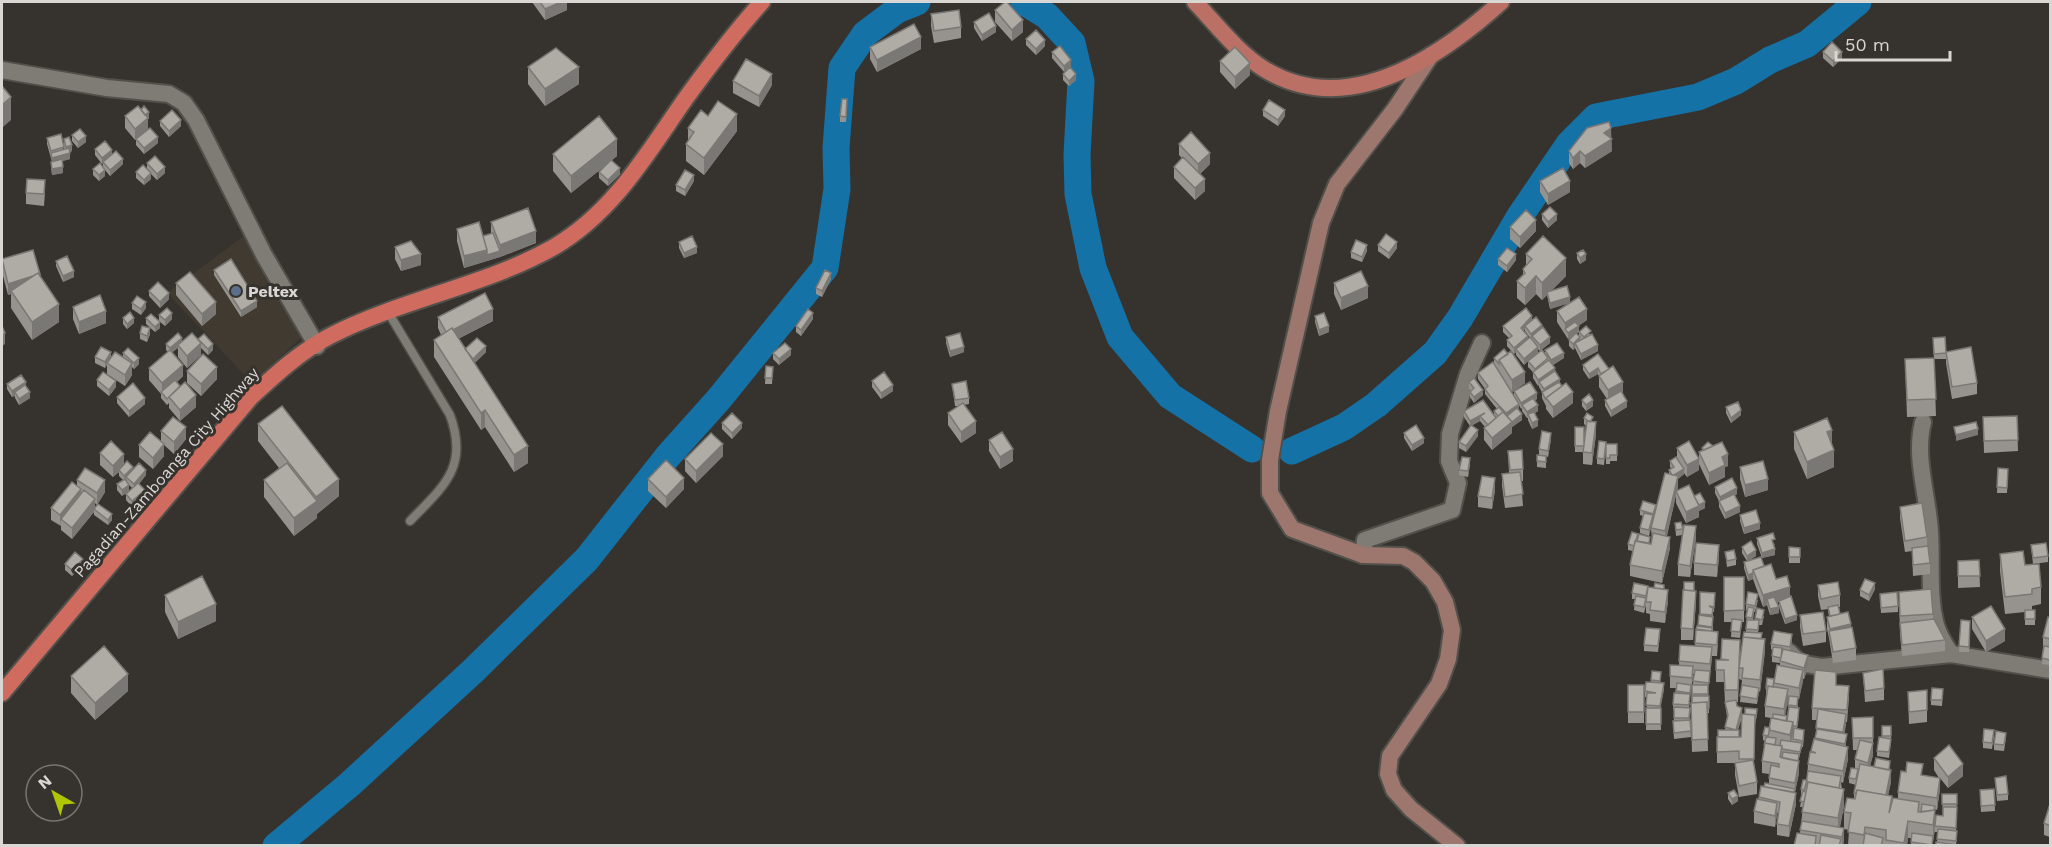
<svg xmlns="http://www.w3.org/2000/svg" width="2052" height="847" font-family="'Work Sans',sans-serif">
  <rect width="100%" height="100%" fill="#36332e"/>
  <!-- built -->
  <path fill="#413a30" d="M245 235 302 337 252 383 167 293Z"/>
  <g fill="none" stroke-linecap="round" stroke-linejoin="round">
    <!-- river -->
    <path stroke="#1572a7" stroke-width="27" d="M1024 2 1047 16 1072 43 1081 81 1077 155 1078 194 1093 268 1120 337 1170 396 1252 449
      M1292 451 1344 427 1376 405 1435 353 1460 318 1520 216 1569 144 1596 117 1698 97 1736 81 1770 60 1807 44 1858 2
      M276 846 350 784 473 671 587 559 668 456 719 399 825 268 837 189 836 148 842 68 865 34 897 10 917 2"/>
    <defs>
      <path id="service" d="M388 312 450 415C469 467 444 486 410 521"/>
      <path id="minor" d="M2 70 107 88 169 94 184 103 196 120 264 255 317 346
        M1923 422C1914 458 1928 495 1930 532 1932 562 1928 597 1936 625 1939 636 1945 645 1951 654L2050 670
        M1363 555 1365 540 1452 510 1458 483 1449 461 1450 434 1468 374 1482 343
        M1789 652 1800 663 1822 667 1951 654"/>
      <path id="secondary" d="M1431 55 1395 109 1337 184 1321 223 1278 411 1270 460V493L1292 529 1363 555 1403 556 1414 562 1433 581 1445 602 1452 630 1448 659 1439 684 1390 756 1388 774 1394 790 1411 809 1457 846"/>
      <path id="primary" d="M1195 2C1216 24 1238 53 1264 69 1347 120 1439 58 1501 2"/>
      <path id="trunk" d="M2 693 251 397C276 374 301 351 330 336 402 299 485 286 554 247 614 212 648 152 686 98 710 65 735 32 762 2"/>
    </defs>
    <!-- service casing -->
    <use href="#service" stroke="#52504b" stroke-width="11"/>
    <!-- minor casing -->
    <use href="#minor" stroke="#52504b" stroke-width="20"/>
    <!-- secondary casing -->
    <use href="#secondary" stroke="#52504b" stroke-width="20"/>
    <!-- primary casing -->
    <use href="#primary" stroke="#52504b" stroke-width="20"/>
    <!-- trunk casing -->
    <use href="#trunk" stroke="#52504b" stroke-width="20"/>
    <!-- service -->
    <use href="#service" stroke="#7f7c76" stroke-width="8"/>
    <!-- minor -->
    <use href="#minor" stroke="#7f7c76" stroke-width="16"/>
    <!-- secondary -->
    <use href="#secondary" stroke="#9d766d" stroke-width="16"/>
    <!-- primary -->
    <use href="#primary" stroke="#bb7065" stroke-width="16"/>
    <!-- trunk -->
    <use href="#trunk" stroke="#cf6c5f" stroke-width="16"/>
  </g>
  <!-- wall -->
  <path fill="#96938e" fill-rule="evenodd" d="M532 2H567V10L545 20Z
    M995 10 1023 32 1012 41 995 22Z
    M931 14 961 27V38L934 43 931 26Z
    M974 22 996 32 982 41 974 28Z
    M1026 39 1045 46 1036 55 1026 45Z
    M870 47 921 49 877 72 870 59Z
    M1052 52 1071 66 1064 72 1052 58Z
    M1823 52 1842 58 1833 67 1823 58Z
    M1220 61 1250 75 1235 89 1220 72Z
    M528 67 579 84 545 106 528 84Z
    M1063 74 1076 80 1069 86 1063 80Z
    M733 81 772 85 759 107 733 93Z
    M847 105 846 122H840V116Z
    M1263 110 1285 116 1278 126 1263 116Z
    M125 116 149 118 148 119V129L158 143 144 154 136 145V140H135L125 128Z
    M708 116 737 131 704 175 686 161V144L688 141V128Z
    M160 121 181 126 169 137 160 126Z
    M72 135 86 142 78 148 72 141Z
    M47 138 64 149V139L72 151 70 152V159L62 161 63 173 52 175 51 168V162H52L47 144Z
    M1611 139 1612 151 1585 168 1580 163 1573 169 1569 163V151Z
    M1179 144 1210 164 1200 174 1205 191 1195 200 1174 178V167L1182 158 1179 155Z
    M95 149 112 154 123 164 110 176 105 170V176L99 181 93 175V169L103 167V163L102 164 95 155Z
    M553 154 617 156 612 160 620 174 608 186 599 178V172L606 165 571 193 553 171Z
    M147 163 165 173 157 180 151 174V179L144 185 136 178V172L147 168Z
    M694 181 685 196 676 191V185Z
    M1540 181 1570 192 1548 205 1540 192Z
    M45 192 44 206 26 204V193Z
    M1542 214 1557 220 1548 228 1542 220Z
    M491 222 536 243 500 257 464 268 457 241V229L483 236 491 234Z
    M1510 227 1536 231 1520 248 1510 239Z
    M679 242 697 253 684 258 679 248Z
    M1378 245 1397 248 1389 259 1378 251Z
    M395 247 421 265 401 271 395 259Z
    M1367 251 1362 262 1351 258V252Z
    M1577 253 1586 260 1580 264 1577 259Z
    M1526 254 1566 276 1551 291 1570 302 1587 320 1578 326 1579 332 1576 334 1579 337V332L1591 334 1598 351 1581 360 1575 348 1573 350 1569 346V340L1572 337 1568 339 1557 322V311L1568 303 1550 309 1547 295 1542 300 1536 294 1525 305 1517 298V281L1523 275V269L1526 266Z
    M2 259 40 275 59 322 32 340 11 308V294L8 295 2 272Z
    M1498 259 1516 260 1507 272 1498 265Z
    M56 261 74 277 63 282 56 266Z
    M214 270 257 307 241 317 214 275Z
    M831 279 822 297 816 294V288Z
    M176 283 216 314 202 326 176 295Z
    M1334 283 1368 298 1341 310 1334 294Z
    M149 291 169 299 160 308 149 296Z
    M132 303 146 308 141 315 132 309Z
    M73 307 106 323 79 334 73 319Z
    M159 315 172 319 165 326 159 321Z
    M1315 316 1329 332 1319 336 1315 322Z
    M438 317 493 321 458 339 465 349 486 352 474 363 528 463 514 472 485 427 481 430 434 357V340L441 335 438 328Z
    M123 318 134 323 127 329 123 324Z
    M146 318 160 328 155 332 146 324Z
    M813 319 801 336 796 332V326Z
    M1532 319 1542 328 1550 343 1540 351 1538 349V352L1545 355V350L1564 358 1553 365 1560 383 1573 403 1553 418 1546 409V406L1542 398V392L1539 387V385L1538 386 1533 378V372L1528 367V361L1524 365 1516 355V352L1514 354 1507 346V340L1509 338 1503 332V326ZM1525 329V331L1530 338 1528 339 1523 331Z
    M140 333 150 334 147 342 140 339Z
    M946 337 964 352 950 357 946 343Z
    M198 339 213 350 208 355 201 348V355L187 368 178 357V348L172 352 183 376 177 382 196 407 180 421 169 408V403L167 405 161 398V394L149 380V368L168 352 166 350V344Z
    M1933 344 1946 352 1977 383V394L1952 399 1946 363V359H1934L1936 416 1907 417 1905 359 1934 358Z
    M1504 349 1525 383 1512 392 1514 396V391L1537 399 1535 400 1538 411 1535 413 1538 426 1532 429 1528 420V418H1527L1522 411V408L1521 409 1519 405V410L1522 420 1512 427V433L1492 450 1484 440V428L1485 427 1480 421 1471 426 1478 436 1466 452 1459 448V442L1470 426 1464 417V411L1494 414V411L1497 409 1485 394V389L1478 379V373L1494 363V358Z
    M123 353 139 364 134 369 132 367V375L125 386 107 374V365L105 368 95 363V357H123Z
    M773 353 791 355 779 365 773 359Z
    M1598 354 1623 393 1622 394 1627 407 1611 417 1605 406V400L1607 399 1599 387V376L1598 374 1589 379 1583 370V365Z
    M766 366 773 367 772 384H765Z
    M187 371 217 379 201 396 187 383Z
    M97 380 116 387 109 396 97 386Z
    M872 381 893 391 881 399 872 387Z
    M1469 382 1483 395 1474 403 1470 397V392L1471 391 1469 388Z
    M7 384 26 387 30 398 19 405 15 398V396L12 397 7 389Z
    M952 384 969 398V404L964 405 976 433 961 443 948 425V413L959 406H955Z
    M117 397 145 404 129 417 117 403Z
    M1582 400 1593 406 1586 411 1582 406Z
    M1726 407 1741 415 1731 423 1726 413Z
    M2017 416 2018 451 1984 453 1983 417Z
    M1584 418 1593 422 1596 434 1592 465 1583 464V452H1575V427L1584 445 1586 426 1584 424Z
    M722 423 742 428 732 439 722 429Z
    M258 424 339 496 317 514V518L294 536 264 497V480L279 468 258 441Z
    M161 431 186 439 174 454 164 445V456L153 469 139 457V445L161 441Z
    M1794 432 1832 445 1834 467 1807 479 1794 449Z
    M1404 433 1424 443 1412 451 1404 438Z
    M1551 439 1548 457 1546 456V468L1537 467V455L1543 456 1539 455V449Z
    M989 440 1013 461 1000 469 989 451Z
    M1606 444H1617V461H1610V464H1606Z
    M1606 447 1604 465 1597 464V458Z
    M1677 448 1699 470 1687 477 1684 473V474L1678 479 1677 491 1694 496 1705 508 1699 511V517L1686 523 1676 503V495L1667 536 1670 548 1662 583 1630 576V565L1633 551 1628 550V544L1638 537 1650 544 1652 540 1651 528 1669 474V470L1671 468 1670 467V461L1677 458Z
    M1702 448 1728 466 1725 467V477L1709 485 1699 464V452L1702 451Z
    M1508 451 1523 469V481H1521L1523 506 1505 508 1502 486V474L1509 473Z
    M100 453 146 475 139 484 145 496 132 507 126 500V494L132 488 129 485V491L122 496 117 490V484L123 480 119 476V472L113 477 100 465Z
    M723 456 696 483 685 471V459Z
    M1470 464 1468 477 1459 475V470Z
    M1740 467 1768 490 1745 497 1740 479Z
    M1998 468 2008 469 2007 493H1997Z
    M648 479 684 489 666 508 648 491Z
    M77 480 105 492 97 505 95 503V508L112 520 108 525 94 515V512L72 539 61 530V526L51 520V508L77 486Z
    M1715 487 1737 494 1735 495 1740 512 1725 519 1719 507V501L1715 493Z
    M1495 490 1492 509 1478 507V496Z
    M1656 505 1649 536 1640 533V528L1643 516 1640 515V510Z
    M1900 507 1927 537V546L1930 563V574L1913 576 1912 551 1905 552 1900 518Z
    M1740 515 1760 529 1744 534 1740 521Z
    M1675 523 1683 529V534L1696 538 1690 577 1678 576V564L1682 535 1676 536Z
    M1757 538 1775 544 1774 545 1775 555 1762 558 1757 544Z
    M2031 545 2048 556V562L2033 564Z
    M1742 547 1756 556 1749 560 1764 566 1790 597 1797 620 1785 624 1779 607V602L1776 603 1779 613 1770 615 1767 605 1763 607 1753 579 1748 581 1744 568V562L1747 561 1742 553Z
    M1789 547 1800 548V563H1789Z
    M1725 552 1736 559V565L1727 567Z
    M2000 554 2025 565 2041 587V604L2032 606V610H2035V625H2025V612L2005 614 2000 571Z
    M1719 557 1717 577 1694 575V563Z
    M1979 560 1980 587 1958 588V561Z
    M65 564 83 565 72 576 65 570Z
    M1724 577H1744V622H1742L1740 638 1731 637 1732 622H1724Z
    M1818 585 1840 595V607H1839L1840 614 1851 628 1856 648V660L1833 663 1829 638 1827 629V617H1829L1828 609 1821 610 1818 596Z
    M1648 587 1664 589 1668 601 1665 623 1650 621V614L1646 613V605L1644 613 1634 610 1635 599H1632V593Z
    M1875 589 1869 601 1860 596V590Z
    M1694 591 1696 602 1693 640H1681V628Z
    M1700 592 1715 593 1714 612H1713V631L1718 643 1717 656H1712L1708 689 1709 713H1707L1708 751 1692 752 1691 715 1692 688V689H1691L1689 707 1691 737 1674 739 1673 721H1674V710H1673V704L1676 688H1670V676L1679 665 1680 645 1695 646 1696 629 1698 626 1700 615ZM1693 674H1694L1693 685H1692Z
    M1899 592 1933 614V619L1945 640V651L1902 656 1900 635Z
    M1880 594 1898 606V612L1881 613Z
    M165 595 216 621 178 639 165 612Z
    M1758 600 1755 612H1754L1753 620H1755V618L1764 616 1762 625H1759L1758 632 1762 639 1765 651 1760 692 1759 691 1757 704 1740 702 1742 680 1739 679V673L1738 702H1736L1737 706 1742 714 1757 715 1755 724 1754 763 1757 782V794L1739 797 1735 775V763H1738H1717V737L1725 730 1727 717 1725 702 1724 682H1716V660H1721L1722 639 1739 666 1746 632 1747 611 1746 610V604ZM1742 717 1741 737H1739L1738 730Z
    M1800 615 1826 631V642L1803 646 1800 627Z
    M1972 617 2005 641 1986 652 1972 629Z
    M2050 618V665L2042 664 2043 649V637Z
    M1961 620 1970 621 1969 652H1959Z
    M1660 635 1658 652 1644 651V645Z
    M1792 640 1790 651 1808 667 1804 679H1803L1799 699H1798V708L1799 714 1797 729 1804 736 1803 747H1802L1799 758V773L1795 792 1796 804 1789 837 1777 835V824L1779 813H1777L1775 827 1754 823V811L1759 797 1764 787 1769 783V774L1762 773V761L1765 741 1763 740V735L1769 728 1771 718 1765 717V706L1767 694H1766V688L1774 687V683L1780 665V663L1772 662V650L1771 649V644ZM1788 697H1789L1787 721 1785 716Z
    M1652 671 1661 672 1660 683 1664 689 1660 708 1661 730H1646L1647 697H1645V691L1651 682Z
    M1863 673 1884 688V700L1865 702Z
    M71 676 128 691 95 720 71 693Z
    M1628 685H1644V723H1628Z
    M1836 685 1849 697 1847 722H1846L1844 734 1848 759 1843 783 1841 782 1844 806 1840 827 1844 840 1843 846H1819L1820 845 1816 844V846L1800 833 1803 807H1800L1802 795H1801V789L1807 780 1808 764 1816 734 1817 720H1812V708Z
    M1943 689 1942 706 1931 705V700Z
    M1927 690V722L1909 724 1908 692Z
    M1852 718 1873 738V755L1870 766 1890 767 1891 782 1888 795 1892 803 1898 799V792L1923 775 1939 778 1934 770V758L1963 776 1948 788 1940 778V789L1937 810 1935 809V822L1943 816 1942 794H1957L1956 830 1957 836 1956 845 1937 842 1938 832H1935V830L1932 846H1909L1911 845V838H1908L1907 846H1848L1849 830 1844 829V812L1854 799V793L1859 772H1858L1856 785 1849 783V778L1855 769V759L1857 750H1853Z
    M1882 726H1891V742L1889 758 1877 756V751L1882 738Z
    M1994 736 1992 749 1983 748V742Z
    M2006 738 2004 751 1994 750V744Z
    M1995 778 2008 794V800L1997 801Z
    M1994 789 1995 811 1981 812 1980 790Z
    M1728 793 1738 801 1732 805 1728 799Z
    M2050 804V837L2044 835V823Z"/>
  <!-- shaded-wall -->
  <path fill="#7a7874" d="M561 2H567V10L545 20V9Z
    M1023 20V32L1012 41V30Z
    M996 26V32L982 41V35Z
    M921 37V49L877 72V60Z
    M1045 40V46L1036 55V49Z
    M1842 52V58L1833 67V61Z
    M1071 60V66L1064 72V66Z
    M1250 63V75L1235 89V77Z
    M579 67V84L545 106V89Z
    M772 74V85L759 107V96Z
    M1076 74V80L1069 86V81Z
    M11 97V120L2 128V105Z
    M1285 110V116L1278 126V120Z
    M149 112V118L148 119V130L135 140V129L145 116Z
    M737 114V131L704 175V158Z
    M181 120V126L169 137V131Z
    M1611 128 1612 151 1585 168V156L1604 133Z
    M86 136V142L78 148V142Z
    M158 137V143L144 154V148Z
    M617 139V156L571 193V176Z
    M72 145V151L66 153V147Z
    M112 150V155L102 164V158Z
    M1580 151V163L1573 169V158Z
    M70 153V159L52 164V158Z
    M1210 153V164L1198 175V164Z
    M123 159V164L110 176V170Z
    M63 167V173L52 175V169Z
    M165 167V173L157 180V174Z
    M620 168V174L608 186V180Z
    M105 170V176L99 181V175Z
    M151 173V179L144 185V180Z
    M694 175V181L685 196V190Z
    M1205 179V191L1195 200V188Z
    M1570 181V192L1548 205V194Z
    M1557 214V220L1548 228V222Z
    M1536 220V231L1520 248V237Z
    M536 231V243L500 257 464 268V256L487 250 500 251V245Z
    M1397 242V248L1389 259V253Z
    M1367 245V251L1362 262V257Z
    M697 247V253L684 258V253Z
    M421 254V265L401 271V260Z
    M1516 254V260L1507 272V266Z
    M1586 254V260L1580 264V258Z
    M1566 258V276L1548 294 1547 292V295L1542 300V283Z
    M74 271V277L63 282V276Z
    M831 273V279L822 297V291Z
    M40 274 11 291V294L8 295V284Z
    M1536 276V294L1525 305V288Z
    M1368 286V298L1341 310V298Z
    M169 293V299L160 308V302Z
    M1570 297V303L1550 309V303Z
    M257 301V307L241 317V311Z
    M146 302V308L141 315V309Z
    M216 302V314L202 326V314Z
    M59 304V322L32 340V322Z
    M493 309V321L446 345V333Z
    M1587 309V320L1568 333 1565 329V323Z
    M106 311V323L79 334V322Z
    M172 313V319L165 326V320Z
    M813 313V319L801 336V330Z
    M1532 316V322L1525 326V329L1521 334V328Z
    M134 318V323L127 329V324Z
    M160 322V328L155 332V327Z
    M1542 325V331L1532 336 1531 340V334Z
    M1329 326V332L1319 336V330Z
    M1579 326V332L1568 339V333Z
    M150 328V334L147 342V336Z
    M5 333V344L2 346V335Z
    M1528 336V342L1516 349V352L1514 354V348Z
    M1550 337V343L1540 351V345Z
    M1580 337V343H1575V348L1573 350V344Z
    M182 338V343L178 345V348L170 354V348Z
    M201 343V355L187 368V356Z
    M213 344V350L208 355V349Z
    M1598 345V351L1581 360V354Z
    M486 346V352L473 365V359Z
    M964 347V352L950 357V351Z
    M1538 347V352L1524 365V359Z
    M791 349V355L779 365V359Z
    M111 352V358L107 363 105 368V362Z
    M1564 353V358L1551 366V360Z
    M139 358V364L134 369V363Z
    M132 363V375L125 386V375Z
    M183 365V376L163 394 162 392V383Z
    M217 367V379L201 396V384Z
    M1555 368V374L1539 382 1538 386V380Z
    M1598 368V374L1589 379V374Z
    M1525 372V383L1512 392V380Z
    M1560 379V385L1544 395V389Z
    M116 381V387L109 396V390Z
    M26 382V388L15 392V396L12 397V391Z
    M1623 382V393L1608 401V390Z
    M893 385V391L881 399V393Z
    M1483 390V395L1474 403V397Z
    M30 392V398L19 405V399Z
    M1573 392V403L1553 418V407Z
    M1537 393V399L1524 407 1522 405 1521 409V403Z
    M196 395V407L180 421V410Z
    M145 398V404L129 417V411Z
    M1593 400V406L1586 411V405Z
    M1627 401V407L1611 417V411Z
    M1519 404V409L1506 419V413Z
    M1538 405V411L1529 417 1528 414 1527 418V412Z
    M485 410V427L481 430V413Z
    M1741 410V415L1731 423V418Z
    M1485 413 1480 416V421L1470 426V421Z
    M1522 414V420L1512 427V433L1492 450V438Z
    M1538 420V426L1532 429V423Z
    M976 421V433L961 443V432Z
    M1596 422V434L1592 465V453Z
    M742 423V428L732 439V433Z
    M186 427V439L174 454V442Z
    M1978 429V435L1956 441V435Z
    M1478 430V436L1466 452V446Z
    M1832 430V447L1827 432Z
    M1551 433V439L1548 457V451Z
    M1424 438V443L1412 451V445Z
    M164 444V456L153 469V458Z
    M723 444V456L696 483V471Z
    M528 446V463L514 472V455Z
    M1013 449V461L1000 469V457Z
    M1834 450V467L1807 479V462Z
    M124 454V466L119 470V472L113 477V466Z
    M1728 454V466L1725 467V477L1709 485V473L1722 457Z
    M1470 458V464L1468 477V471Z
    M1699 459V470L1687 477V465Z
    M133 467V472L126 477V480L124 482V476Z
    M1684 469V474L1678 479V488L1677 492 1676 491V495L1665 543V531L1673 476Z
    M146 470V475L134 489V484Z
    M684 478V489L666 508V497Z
    M1495 478V490L1492 509V498Z
    M339 479V496L317 514V518L294 536V518L316 502V497Z
    M1768 479V490L1745 497V485Z
    M105 480V492L97 505V493Z
    M129 485V491L122 496V490Z
    M1737 488V494L1720 503V497Z
    M81 489V501L61 519 60 527V515Z
    M145 490V496L132 507V501Z
    M95 499V510L94 509V512L72 539V528Z
    M1705 502V508L1699 511V517L1686 523V512Z
    M1656 505V511L1649 536V530Z
    M1740 506V512L1725 519V513Z
    M112 514V520L108 525V520Z
    M1760 523V529L1744 534V528Z
    M1696 526V538L1690 577V566Z
    M1670 537V548L1662 583V571Z
    M1719 545V557L1717 577V565Z
    M1775 549V555L1762 558V553Z
    M1756 550V556L1747 562V556Z
    M83 559V565L72 576V570Z
    M1753 573V579L1748 581V575Z
    M1875 583V589L1869 601V595Z
    M1790 587V598L1769 605 1767 599V605L1763 607V595Z
    M1668 590V601L1665 623V612Z
    M1696 591V602L1693 640V629Z
    M216 604V621L178 639V622Z
    M1779 607V613L1770 615V609Z
    M1797 615V620L1785 624V619Z
    M1851 624V635L1830 636V629Z
    M2005 629V641L1986 652V641Z
    M1765 639V651L1760 692V680Z
    M1712 647V659L1710 676V664Z
    M1808 655V667L1804 679V668Z
    M1803 670V682L1799 699V688Z
    M128 674V691L95 720V703Z
    M1664 683V689L1660 712V706Z
    M1788 689V701L1784 721V709Z
    M1742 708V714L1736 735V730Z
    M1846 714V725L1843 743V732Z
    M1793 722V734L1790 746V735Z
    M1873 743V755L1868 774V763Z
    M1848 747V759L1843 783V771Z
    M1799 754V773L1793 802 1795 783Z
    M1963 764V776L1948 788V777Z
    M1891 770V782L1885 810V799Z
    M1940 778V789L1937 810V798Z
    M1844 789V806L1838 835V818Z
    M1796 793V804L1789 837V826Z
    M1738 796V801L1732 805V799Z
    M1777 803V815L1775 827V816Z
    M1935 806V826L1933 842V825Z
    M1908 821V838L1907 846H1904Z
    M1844 828V840L1842 846V837Z"/>
  <!-- building -->
  <path fill="#afaba5" stroke="#7a7874" stroke-width="1.5" d="M540 2H561L545 9Z
    M1005 2H1007L1023 20 1012 30 995 10Z
    M959 10 961 27 934 31 931 14Z
    M989 13 996 26 982 35 974 22Z
    M914 24 921 37 877 60 870 47Z
    M1036 30 1045 40 1036 49 1026 39Z
    M1832 42 1842 52 1833 61 1823 52Z
    M1060 46 1071 60 1064 66 1052 52Z
    M1235 47 1250 63 1235 77 1220 61Z
    M556 48 579 67 545 89 528 67Z
    M746 59 772 74 759 96 733 81Z
    M1070 67 1076 74 1069 81 1063 74Z
    M2 86 11 97 2 105Z
    M842 99H847L846 117 840 116Z
    M1269 100 1285 110 1278 120 1263 110Z
    M718 101 737 114 704 158 686 144 694 132 688 128 701 110 708 116Z
    M138 106 148 118 135 129 125 116Z
    M144 106 149 112 145 115 141 110Z
    M172 110 181 120 169 131 160 121Z
    M599 116 617 139 571 176 553 154Z
    M1609 122 1611 128 1604 133 1612 139 1585 156 1580 151 1573 158 1569 151 1587 128Z
    M150 128 158 137 144 148 136 139Z
    M80 129 86 136 78 142 72 135Z
    M1191 132 1210 153 1198 164 1179 144Z
    M61 134 64 147 51 151 47 138Z
    M69 137 72 145 66 147 64 139Z
    M105 141 112 150 102 158 95 149Z
    M69 148 70 153 52 158 51 153Z
    M116 151 123 159 110 170 103 162Z
    M155 156 165 167 157 174 147 163Z
    M1183 157 1205 179 1195 188 1174 167Z
    M62 159 63 167 52 169 51 162Z
    M611 160 620 168 608 180 599 172Z
    M100 163 105 170 99 175 93 169Z
    M143 165 151 173 144 180 136 172Z
    M1563 168 1570 181 1548 194 1540 181Z
    M685 170 694 175 685 190 676 185Z
    M27 179 45 180 44 194 26 193Z
    M1550 207 1557 214 1548 222 1542 214Z
    M528 208 536 231 500 245 491 222Z
    M1526 210 1536 220 1520 237 1510 227Z
    M479 222 487 250 464 256 457 229Z
    M493 233 500 251 487 255V250L483 236Z
    M1386 234 1397 242 1389 253 1378 245Z
    M692 236 697 247 684 253 679 242Z
    M1543 236 1566 258 1542 283 1536 276 1525 288 1517 281 1525 273 1523 269 1532 259 1526 254Z
    M1356 240 1367 245 1362 257 1351 252Z
    M411 241 421 254 401 260 395 247Z
    M1507 248 1516 254 1507 266 1498 259Z
    M33 250 40 274 38 273 33 276 8 284 2 259Z
    M1583 250 1586 254 1580 258 1577 253Z
    M67 256 74 271 63 276 56 261Z
    M231 259 257 301 241 311 214 270Z
    M825 270 831 273 822 291 816 288Z
    M1361 271 1368 286 1341 298 1334 283Z
    M190 272 216 302 202 314 176 283Z
    M38 273 59 304 32 322 11 291Z
    M158 282 169 293 160 302 149 291Z
    M1567 286 1570 297 1550 303 1547 292Z
    M485 293 493 309 453 330 452 328 446 332 438 317Z
    M100 295 106 311 79 322 73 307Z
    M137 296 146 302 141 309 132 303Z
    M1579 297 1587 309 1565 323 1557 311Z
    M167 308 172 313 165 320 159 315Z
    M1526 308 1532 316 1521 328 1528 336 1514 348 1507 340 1512 336 1503 326Z
    M808 309 813 313 801 330 796 326Z
    M130 312 134 318 127 324 123 318Z
    M1324 313 1329 326 1319 330 1315 316Z
    M151 314 160 322 155 327 146 318Z
    M1536 317 1542 325 1531 334 1525 326Z
    M1575 322 1579 326 1568 333 1565 329Z
    M2 326 5 333 2 335Z
    M142 326 150 328 147 336 140 333Z
    M1586 326 1591 331 1584 337 1579 332Z
    M1543 327 1550 337 1540 345 1532 336Z
    M452 328 528 446 514 455 485 410 481 413 434 340Z
    M178 333 182 338 170 348 166 344Z
    M192 333 201 343 187 356 178 345Z
    M960 333 964 347 950 351 946 337Z
    M1576 333 1580 337 1573 344 1569 340Z
    M204 334 213 344 208 349 198 339Z
    M1592 334 1598 345 1581 354 1575 343Z
    M1530 337 1538 347 1524 359 1516 349Z
    M1945 337 1946 353 1934 354 1933 338Z
    M477 338 486 346 473 359 465 349Z
    M785 343 791 349 779 359 773 353Z
    M1557 343 1564 353 1551 360 1545 350Z
    M101 347 111 352 105 362 95 357Z
    M1971 347 1977 383 1952 387 1946 352Z
    M128 348 139 358 134 363 123 353Z
    M1504 349 1508 354 1499 360V364L1494 358Z
    M170 350 183 365 162 383 149 368Z
    M1542 350 1548 358 1535 369 1528 361Z
    M1511 351 1525 372 1512 380 1499 360Z
    M115 352 132 363 125 375 107 363Z
    M203 354 217 367 201 384 187 371Z
    M1598 354 1609 369 1601 374 1598 368 1589 374 1583 365Z
    M1934 358 1936 399 1907 400 1905 359Z
    M1549 360 1555 368 1538 380 1533 372Z
    M1493 362 1519 404 1506 413 1490 396 1485 389 1488 386 1478 373Z
    M766 366 773 367 772 378H765Z
    M1613 366 1623 382 1608 390 1599 376Z
    M1555 371 1560 379 1544 389 1539 382Z
    M103 372 116 381 109 390 97 380Z
    M884 372 893 385 881 393 872 381Z
    M21 375 26 382 12 391 7 384Z
    M1474 378 1483 390 1474 397 1470 392 1474 388 1469 382Z
    M175 380 180 386 167 399 161 392Z
    M966 381 969 398 955 400 952 384Z
    M185 382 196 395 180 410 169 397Z
    M1530 382 1537 393 1521 403 1514 391Z
    M1559 382 1562 386 1546 398V400L1542 392Z
    M133 383 145 398 129 411 117 397Z
    M1566 383 1573 392 1553 407 1546 398Z
    M25 385 30 392 19 399 15 392Z
    M1621 391 1627 401 1611 411 1605 400Z
    M1589 394 1593 400 1586 405 1582 400Z
    M1533 398 1538 405 1527 412 1522 405Z
    M1483 400 1496 418 1488 425 1480 416 1485 413 1470 421 1464 411Z
    M1738 402 1741 410 1731 418 1726 407Z
    M963 403 976 421 961 432 948 413Z
    M282 406 339 479 316 497 258 424Z
    M1499 407 1503 412 1498 416 1494 411Z
    M1517 408 1522 414 1512 422 1507 416Z
    M1503 412 1512 422 1492 438 1484 428Z
    M1534 412 1538 420 1532 423 1528 414Z
    M732 413 742 423 732 433 722 423Z
    M1587 413 1593 417 1590 422 1584 418Z
    M2017 416 2018 440 1984 441 1983 417Z
    M173 417 186 427 174 442 161 431Z
    M1827 418 1832 430 1827 432 1834 450 1807 462 1794 432Z
    M1587 421 1596 422 1592 453 1583 452Z
    M1976 422 1978 429 1956 435 1954 427Z
    M1416 425 1424 438 1412 445 1404 433Z
    M1471 425 1478 430 1466 446 1459 442Z
    M1575 427H1584V446H1575Z
    M1542 431 1551 433 1548 451 1539 449Z
    M150 432 164 444 153 458 139 445Z
    M1002 432 1013 449 1000 457 989 440Z
    M711 433 723 444 696 471 685 459Z
    M111 441 124 454 113 466 100 453Z
    M1599 441 1606 442 1604 459 1597 458Z
    M1689 441 1699 459 1687 465 1677 448Z
    M1708 442 1713 446 1704 450 1702 448Z
    M1722 442 1728 454 1722 457 1725 465 1709 473 1699 452Z
    M1606 444H1617V455H1610V458H1606Z
    M1522 450 1523 469 1510 470 1508 451Z
    M1537 455 1546 456V462L1537 461Z
    M1462 457 1470 458 1468 471 1459 470Z
    M1676 457 1684 469 1674 475H1672L1669 470 1674 467 1670 461Z
    M666 460 684 478 666 497 648 479Z
    M127 461 133 467 124 476 119 470Z
    M1763 461 1768 479 1745 485 1740 467Z
    M139 463 146 470 134 484 126 477Z
    M287 463 317 501 294 518 264 480Z
    M85 468 105 480 97 493 77 480Z
    M1998 468 2008 469 2007 488 1997 487Z
    M1520 472 1523 494 1505 497 1502 474Z
    M1665 473 1678 476 1665 531 1651 528Z
    M1482 476 1495 478 1492 498 1478 496Z
    M1732 478 1737 488 1720 497 1715 487Z
    M125 479 129 485 122 490 117 484Z
    M72 482 81 489 60 515 51 508Z
    M138 483 145 490 132 501 126 494Z
    M1689 485 1699 506 1686 512 1676 491Z
    M84 490 95 499 72 528 61 519Z
    M1700 493 1705 502 1699 505 1694 496Z
    M1734 494 1740 506 1725 513 1719 501Z
    M1643 501 1656 505 1653 514 1640 510Z
    M1922 503 1927 537 1905 541 1900 507Z
    M98 504 112 514 108 520 94 509Z
    M1756 510 1760 523 1744 528 1740 515Z
    M1644 513 1653 515 1649 530 1640 528Z
    M1681 522 1683 529 1676 530 1675 523Z
    M1684 525 1696 526 1690 566 1678 564Z
    M1632 532 1638 534 1634 546 1628 544Z
    M1653 533 1670 537 1662 571 1630 565 1635 541 1651 544Z
    M1773 533 1775 539 1772 540 1775 549 1762 553 1757 538Z
    M1639 534 1650 537 1649 543 1637 541Z
    M1751 541 1756 550 1747 556 1742 547Z
    M1696 543 1719 545 1717 565 1694 563Z
    M2046 543 2048 556 2033 558 2031 545Z
    M1928 546 1930 563 1913 565 1912 548Z
    M1789 547 1800 548V557H1789Z
    M1734 550 1736 559 1727 561 1725 552Z
    M2023 551 2025 565 2039 564 2041 587 2032 589V594L2005 597 2000 554Z
    M75 552 83 559 72 570 65 564Z
    M1761 557 1764 566 1753 570V573L1748 575 1744 562Z
    M1979 560 1980 576H1958V561Z
    M1771 564 1776 579 1787 576 1790 587 1763 595 1753 570Z
    M202 576 216 604 178 622 165 595Z
    M1724 577H1744V610L1724 611Z
    M1865 579 1875 583 1869 595 1860 590Z
    M1684 582H1694V591L1684 590Z
    M1838 582 1840 595 1821 599 1818 585Z
    M1634 583 1648 586 1646 596 1632 593Z
    M1655 583 1664 585V589L1654 588Z
    M1648 587 1668 590 1665 612 1650 610 1651 602H1646Z
    M1931 589 1933 614 1900 616 1899 592Z
    M1683 590 1696 591 1693 629 1681 628Z
    M1700 592 1715 593 1714 607 1709 606 1713 608 1712 615 1700 614Z
    M1748 592 1758 594 1755 606 1746 604Z
    M1897 592 1898 606 1881 608 1880 594Z
    M1636 596 1646 598 1644 607 1634 605Z
    M1791 596 1797 615 1785 619 1779 601Z
    M1774 597 1779 607 1770 609 1767 599Z
    M1838 605 1840 614 1830 616 1828 607Z
    M1991 606 2005 629 1986 641 1972 617Z
    M1748 607 1754 608 1752 618 1746 617Z
    M1757 608 1764 610 1762 620 1755 618Z
    M2025 610H2035V619H2025Z
    M1823 612 1826 631 1803 634 1800 615Z
    M1848 612 1851 624 1830 629 1827 617Z
    M1699 615 1713 617 1712 627 1698 625Z
    M2048 617 2050 618V639L2043 637Z
    M1732 619 1742 620 1740 632 1731 631Z
    M1934 619 1945 640 1902 645 1900 623Z
    M1747 620H1759L1758 630 1746 629Z
    M1961 620 1970 621 1969 647 1959 646Z
    M1697 626 1712 628V631L1696 630Z
    M1852 627 1856 648 1833 652 1829 631Z
    M1646 628 1660 629 1658 646 1644 645Z
    M1696 629 1718 632 1717 645 1695 643Z
    M1774 631 1792 634 1790 647 1771 644Z
    M1744 632 1762 633 1761 639 1743 637Z
    M1743 637 1765 639 1760 680 1742 678 1743 668H1739Z
    M1722 639 1740 640 1738 690H1725L1724 670H1716V660H1729L1721 659Z
    M1680 645 1712 647 1710 664 1679 661Z
    M104 646 128 674 95 703 71 676Z
    M2044 646 2050 647V660L2042 658Z
    M1773 647 1782 648 1781 658 1772 656Z
    M1783 649 1808 655 1804 668 1780 661Z
    M1670 665 1693 666 1692 678 1670 676Z
    M1777 665 1803 670 1799 688 1774 683Z
    M1883 669 1884 688 1865 691 1863 673Z
    M1695 670 1710 671 1709 683 1693 681Z
    M1815 670 1836 672V685L1849 686 1847 710 1812 708Z
    M1652 671 1661 672 1660 681 1651 680Z
    M1767 678 1774 679 1773 687 1768 686V688H1766Z
    M1646 682 1664 683 1660 706 1646 705 1647 693H1656L1645 691Z
    M1677 683 1691 685 1690 693 1676 691Z
    M1628 685H1644V712H1628Z
    M1692 685H1708V694H1692Z
    M1742 685 1759 688 1757 699 1740 696Z
    M1768 686 1788 689 1784 709 1765 706Z
    M1932 688 1943 689 1942 700H1931Z
    M1927 690V710L1909 712 1908 692Z
    M1674 693 1690 694 1689 705 1673 704Z
    M1692 696H1709V708H1707V702L1692 703Z
    M1789 696 1798 697 1797 706 1788 705Z
    M1736 700 1737 706 1742 708 1736 730 1725 727 1728 715 1725 702Z
    M1707 702 1708 739 1692 740 1691 703Z
    M1674 707 1690 708 1689 718H1674Z
    M1789 707 1799 708 1797 726H1793V722L1787 721Z
    M1646 708H1661V724H1646Z
    M1745 708 1757 709 1756 718 1755 715 1745 714Z
    M1818 709 1846 714 1843 732 1816 728Z
    M1742 714 1755 715 1754 759H1739V751L1717 752V737H1741Z
    M1773 714 1787 716 1786 721 1773 718Z
    M1873 717V738H1853L1852 718Z
    M1771 718 1793 722 1790 735 1769 730Z
    M1690 720 1691 731 1674 733 1673 721Z
    M1882 726H1891V736H1882Z
    M1765 727 1770 728 1768 736 1763 735Z
    M1794 728 1804 730 1803 741 1793 739Z
    M1817 729 1847 734 1845 744 1815 738Z
    M1984 729 1994 730 1992 743 1983 742Z
    M1718 730H1739V737H1718Z
    M1996 731 2006 733 2004 745 1994 744Z
    M1766 737 1776 738 1775 745 1765 743 1764 746Z
    M1879 737 1891 739 1889 752 1877 751Z
    M1814 739 1848 747 1843 771 1808 764 1810 752 1816 753 1811 751Z
    M1781 740 1802 743 1800 752 1782 749V746L1780 745Z
    M1860 740 1873 743 1868 763 1855 759Z
    M1765 743 1782 746 1780 757 1799 761 1795 783 1769 778 1771 765 1779 767V764L1762 761Z
    M1949 745 1963 764 1948 777 1934 758Z
    M1783 752 1799 754 1798 761 1782 758Z
    M1876 758 1890 761 1889 770 1874 767Z
    M1753 760 1757 782 1739 786 1735 763Z
    M1907 762 1923 764 1921 775 1940 778 1937 798 1898 792 1901 771 1906 772Z
    M1860 764 1891 770 1886 795 1857 790 1856 793H1854Z
    M1851 768 1858 769 1856 779 1849 778Z
    M1808 771 1841 776 1839 788 1808 782 1807 784H1806Z
    M2006 776 2008 794 1997 795 1995 778Z
    M1803 780H1807L1804 790 1801 789Z
    M1808 782 1844 789 1838 818 1802 812Z
    M1765 783 1795 789 1794 792 1764 787Z
    M1761 786 1796 793 1789 826 1777 824 1780 802 1759 797Z
    M1994 789 1995 805 1981 806 1980 790Z
    M1734 790 1738 796 1732 799 1728 793Z
    M1857 790 1892 796 1889 813 1893 798 1919 802 1918 812 1935 810 1933 825 1908 821 1904 843 1886 840V830L1865 827 1864 835 1848 832 1851 813 1844 812 1847 798 1855 799Z
    M1803 791 1806 792 1804 802 1800 801Z
    M1942 794H1957V804H1942Z
    M1757 799 1777 803 1775 816 1754 811Z
    M1922 804 1935 806 1934 810 1921 812Z
    M2050 804V826L2044 823Z
    M1943 807H1957L1956 828 1935 826 1936 815 1943 816Z
    M1802 821 1844 828 1842 837 1800 830Z
    M1938 829 1957 831 1956 841 1937 839Z
    M1797 833 1816 836 1815 846H1794Z
    M1865 833 1883 838 1881 846H1863Z
    M1912 833 1933 836 1932 845 1911 842Z
    M1821 835 1841 839 1839 846H1819Z
    M1936 842 1957 845V846H1936Z"/>
  <!-- markers -->
  <circle fill="#5c6f8a" stroke="#36332e" stroke-width="2" cx="236" cy="291" r="6"/>
  <g text-anchor="middle" stroke-width="6" stroke-linejoin="round" paint-order="stroke">
    <!-- poi labels -->
    <g font-size="16" font-weight="bold" fill="#d9d7d4" stroke="#36332e" text-anchor="start">
      <text x="248" y="297">Peltex</text>
    </g>
    <!-- street labels -->
    <g font-size="16" fill="#d9d7d4" stroke="#36332e">
      <text transform="translate(166 472) rotate(-49)" y="6">Pagadian-Zamboanga City Highway</text>
    </g>
  </g>
  <!-- border -->
  <rect width="2052" height="847" fill="none" stroke="#d9d7d4" stroke-width="6"/>
  <!-- north arrow -->
  <g transform="translate(54 793) rotate(320)"><circle r="28" fill="#36332e" stroke="#777570" stroke-width="1.5"/>
  <path d="M0-4.5L10 22L0 15L-10 22Z" fill="#afc505"/>
  <text y="-9" font-size="16" font-weight="bold" text-anchor="middle" fill="#d9d7d4">N</text>
  </g>
  <!-- scale -->
  <path d="M1836 51v9h114v-9" fill="none" stroke="#d9d7d4" stroke-width="3"/>
  <text x="1845" y="51" font-size="18" fill="#d9d7d4" stroke="#36332e" stroke-width="4.5" paint-order="stroke">50 m</text>
</svg>
